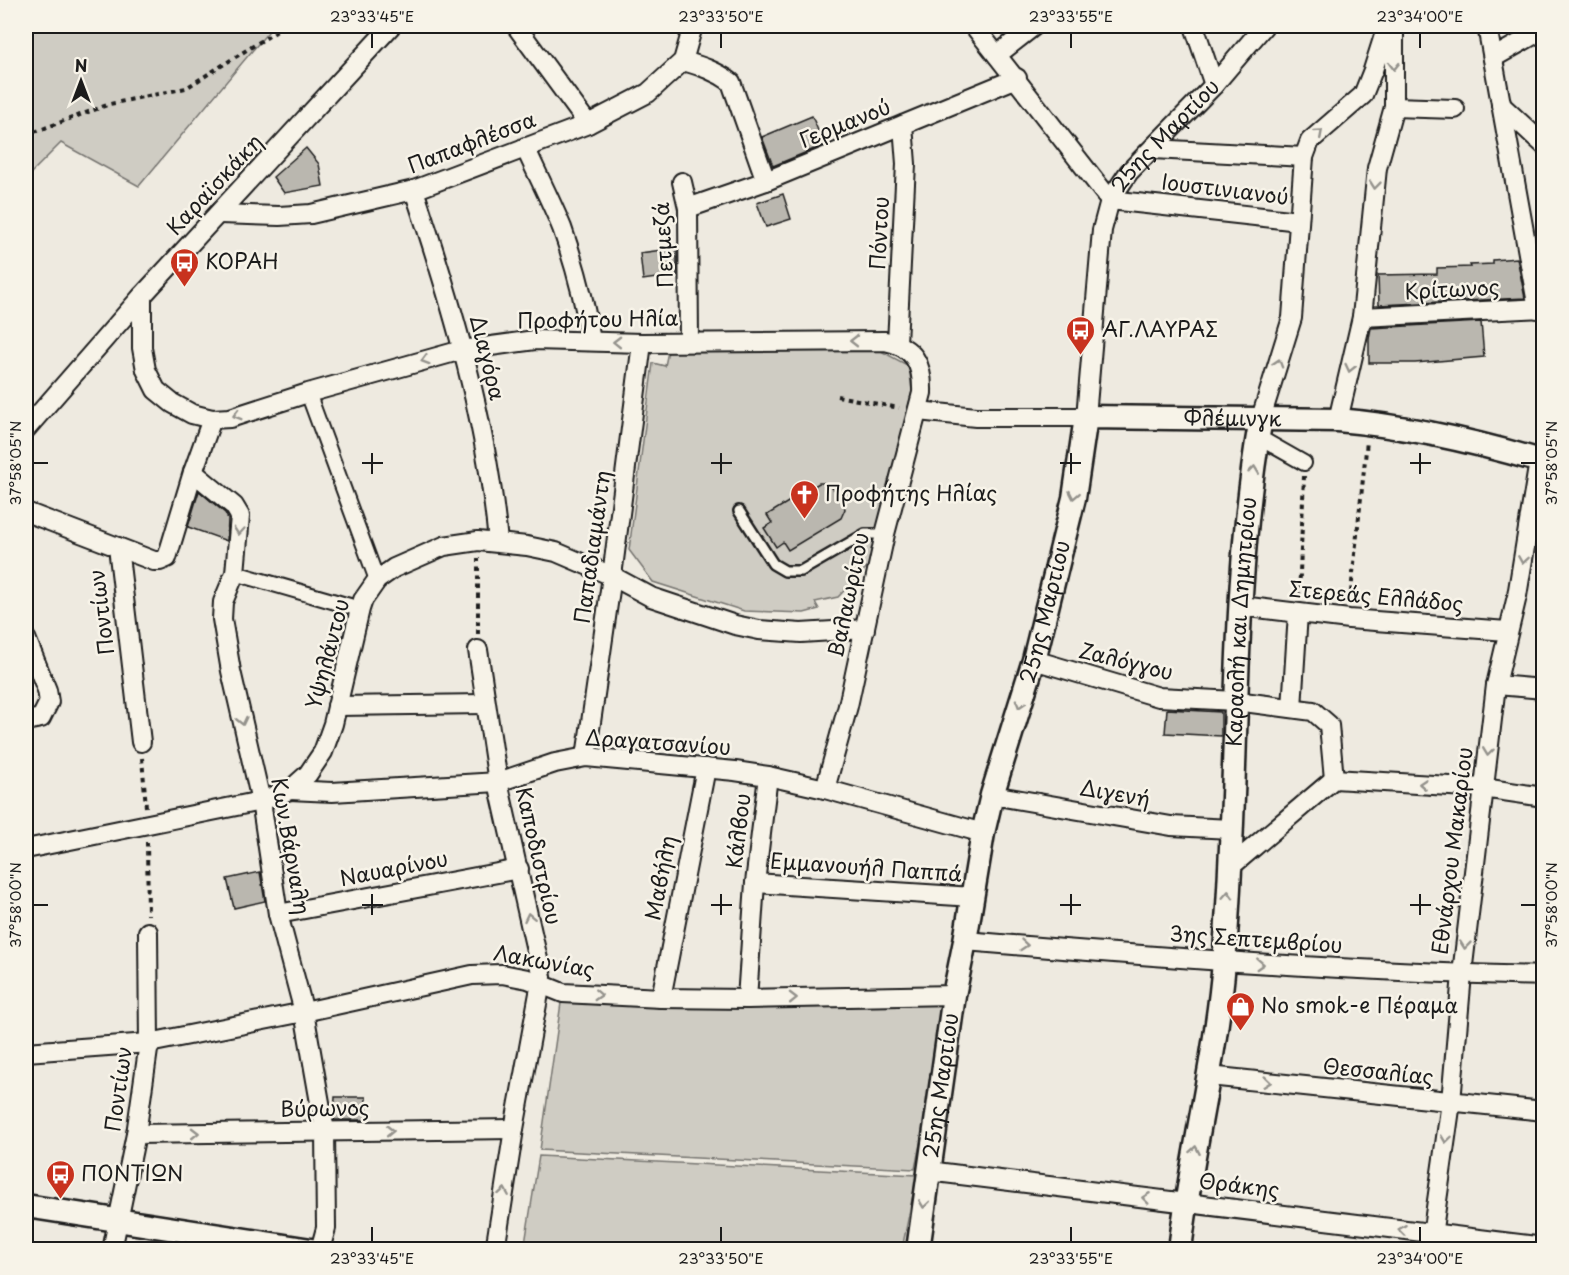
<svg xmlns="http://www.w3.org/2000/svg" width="1569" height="1275" font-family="'Playpen Sans',sans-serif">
  <rect width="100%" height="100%" fill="#eeeae0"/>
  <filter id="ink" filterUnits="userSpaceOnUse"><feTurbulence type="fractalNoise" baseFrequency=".0167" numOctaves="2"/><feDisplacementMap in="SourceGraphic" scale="12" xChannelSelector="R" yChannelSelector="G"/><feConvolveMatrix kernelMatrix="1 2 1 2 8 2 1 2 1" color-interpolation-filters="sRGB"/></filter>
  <g filter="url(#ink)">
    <!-- green -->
    <path fill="#cfccc3" stroke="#767470" stroke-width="1.5" d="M26 26H273L139 186 61 143 26 178Z
      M668 351H881L909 366 912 391 872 562 838 597 815 602 819 609 804 613 744 611 653 582 629 550 653 363 665 366Z
      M561 1003 948 1004 915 1169 540 1150Z
      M539 1156 917 1175 902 1249 524 1250Z"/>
    <!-- building -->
    <path fill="#bab7af" stroke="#1c1c1c" stroke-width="1.5" d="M812 116 824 145 773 166 762 137Z
      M306 148 319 164 323 186 284 193 273 177Z
      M783 194 791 219 766 227 757 203Z
      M677 248V275L643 280 640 253Z
      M1517 258 1525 298 1379 305 1378 275 1437 274V268L1471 267 1470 265 1493 264V260Z
      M1481 322 1484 357 1415 363H1369V338L1371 328Z
      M819 483H826L841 495 845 509 841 518 788 550 783 542 776 547 764 528 772 523 767 515Z
      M199 491 225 513 228 519 227 541 188 527Z
      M1167 709 1221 712V736L1165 733Z
      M260 872 265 901 234 908 227 879Z
      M335 1097H366V1120H334Z"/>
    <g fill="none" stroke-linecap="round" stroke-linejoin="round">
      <defs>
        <path id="service" d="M739 511 773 564 785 571H801L865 534H885"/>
        <path id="pedestrian" d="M308 393 377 580
          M1258 437 1304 463
          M235 573 360 609"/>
        <g id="minor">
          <path d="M516 26 588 124"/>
          <path d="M974 26 1110 200"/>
          <path d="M1194 26 1214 85"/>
          <path d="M1487 26 1538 309"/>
          <path d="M997 55 1034 26"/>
          <path d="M1493 58 1544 29"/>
          <path d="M683 61C701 66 716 71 731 82L766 181"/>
          <path d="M1501 105 1544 145"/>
          <path d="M1394 107 1455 109"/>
          <path d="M525 147C537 174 551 201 562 228 575 265 585 302 591 341"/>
          <path d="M1153 149 1304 157"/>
          <path d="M682 182 688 208 689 341"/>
          <path d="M414 190C452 304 487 421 498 542"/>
          <path d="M1110 200 1299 221"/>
          <path d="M688 208 766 181 1017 78"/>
          <path d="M220 214 279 216 311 214 414 190 588 124 648 93 683 61 693 26"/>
          <path d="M142 296V348L146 370 156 390 172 403 192 414 212 419 230 418 308 393 462 350 535 340 642 343 885 341C914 347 923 364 922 393L885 534 848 706 825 789"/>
          <path d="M1362 317 1544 308"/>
          <path d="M897 343 906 164 903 125"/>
          <path id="s1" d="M918 411 976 417H1086L1102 230 1110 200 1129 172 1214 85 1264 26"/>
          <path d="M1261 418 1292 318 1304 157 1310 141 1363 95 1373 70 1387 26"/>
          <path d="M1338 420 1362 317 1377 168 1394 107V26"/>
          <path d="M26 429 142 296 391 26"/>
          <path d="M193 472 234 506 240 516 235 573 223 602 222 619 231 671 261 801 278 914 304 1012 325 1131 326 1228 320 1250"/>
          <path d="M26 512 154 561H160L167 558 193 472 212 419"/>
          <path d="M118 547 141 742"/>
          <path d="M1241 606 1349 619 1507 631"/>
          <path d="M26 638 47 690 49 702 41 718 26 721"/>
          <path d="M478 650 498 782 542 977 514 1129 495 1250"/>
          <path d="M1034 660 1159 697 1236 701 1313 711 1329 725 1334 779"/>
          <path d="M1496 685 1544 689"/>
          <path d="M337 706 485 704"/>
          <path d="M1292 708 1298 613"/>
          <path d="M586 757 612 576 642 343"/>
          <path d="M1334 779 1483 788 1544 797"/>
          <path d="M290 790 332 792 498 782 555 763 586 757 735 771 768 776 825 789 983 833"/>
          <path d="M992 795 1171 826 1231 829"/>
          <path d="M26 849 261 801 290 790 308 774 323 752 333 724 360 609 363 600 377 580 394 568 444 546 478 541 527 546 556 552 612 576 651 597 735 625 759 630 801 633 865 629"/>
          <path d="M1229 868 1334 779"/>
          <path d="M755 883 973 897"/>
          <path d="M278 914 519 869"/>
          <path d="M965 941C1158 957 1350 972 1544 976"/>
          <path d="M661 998 706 768"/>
          <path d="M747 999 755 883 768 776"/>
          <path d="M26 1052 149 1043 304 1012 472 975 502 974 528 979 563 993 661 998 747 999 954 995"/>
          <path d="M1209 1076 1544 1111"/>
          <path d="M136 1134 514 1129"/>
          <path d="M928 1171 1544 1247"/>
          <path d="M112 1250 136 1134 149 1043 148 932"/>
          <path d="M1430 1250 1451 1102 1462 974 1496 685 1517 596 1539 461"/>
        </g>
        <g id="tertiary">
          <path d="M26 1206 311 1250"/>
          <path id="s2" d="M918 1250 954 995 965 941 983 833 992 795 1034 660 1074 498 1086 417 1338 420C1408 426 1477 442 1544 462"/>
          <path id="s3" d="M1180 1250C1191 1153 1216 1059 1224 962 1240 781 1229 598 1261 418"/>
        </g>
      </defs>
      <!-- service casing -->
      <use href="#service" stroke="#1c1c1c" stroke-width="14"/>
      <!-- pedestrian casing -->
      <use href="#pedestrian" stroke="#1c1c1c" stroke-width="18"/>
      <!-- minor casing -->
      <use href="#minor" stroke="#1c1c1c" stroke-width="22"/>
      <!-- tertiary casing -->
      <use href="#tertiary" stroke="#1c1c1c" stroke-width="27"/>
      <!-- path -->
      <path stroke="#1c1c1c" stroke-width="4" stroke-dasharray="4.5 4.5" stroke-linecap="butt" d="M26 135 110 104 186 88 285 26
        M837 396 899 408
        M1299 597 1304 476
        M1350 601 1367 441
        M478 634V558
        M142 758 146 807
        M147 842 148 915"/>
      <!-- service -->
      <use href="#service" stroke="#f7f3e8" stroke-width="9"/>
      <!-- pedestrian -->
      <use href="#pedestrian" stroke="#f7f3e8" stroke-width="14"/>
      <!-- minor -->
      <use href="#minor" stroke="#f7f3e8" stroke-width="18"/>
      <!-- tertiary -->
      <use href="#tertiary" stroke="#f7f3e8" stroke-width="22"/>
    </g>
    <!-- one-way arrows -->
    <defs><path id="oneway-chevron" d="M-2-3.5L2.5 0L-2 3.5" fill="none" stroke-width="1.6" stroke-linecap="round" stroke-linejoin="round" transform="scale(1.5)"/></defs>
    <g stroke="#94928c">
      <use href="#oneway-chevron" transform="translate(1394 66) rotate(91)"/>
      <use href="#oneway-chevron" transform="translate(1319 133) rotate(-41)"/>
      <use href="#oneway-chevron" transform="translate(1375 185) rotate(96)"/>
      <use href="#oneway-chevron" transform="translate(854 341) rotate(-180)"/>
      <use href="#oneway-chevron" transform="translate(617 342) rotate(-179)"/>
      <use href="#oneway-chevron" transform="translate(425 360) rotate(164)"/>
      <use href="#oneway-chevron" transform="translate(1278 363) rotate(-73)"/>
      <use href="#oneway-chevron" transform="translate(1350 368) rotate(103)"/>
      <use href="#oneway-chevron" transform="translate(237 415) rotate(164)"/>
      <use href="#oneway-chevron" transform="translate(1254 470) rotate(-83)"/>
      <use href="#oneway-chevron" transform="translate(1074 495) rotate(101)"/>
      <use href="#oneway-chevron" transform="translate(239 531) rotate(95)"/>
      <use href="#oneway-chevron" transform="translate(1523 560) rotate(99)"/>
      <use href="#oneway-chevron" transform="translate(1020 704) rotate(107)"/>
      <use href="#oneway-chevron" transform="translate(242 721) rotate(77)"/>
      <use href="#oneway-chevron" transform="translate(1488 752) rotate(97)"/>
      <use href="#oneway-chevron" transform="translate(1423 784) rotate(-176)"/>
      <use href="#oneway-chevron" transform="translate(1228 895) rotate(-87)"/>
      <use href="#oneway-chevron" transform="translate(529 917) rotate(-102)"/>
      <use href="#oneway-chevron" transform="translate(1024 945) rotate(5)"/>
      <use href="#oneway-chevron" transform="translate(1465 945) rotate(96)"/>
      <use href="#oneway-chevron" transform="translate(1260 964) rotate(3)"/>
      <use href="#oneway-chevron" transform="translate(598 995) rotate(3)"/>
      <use href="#oneway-chevron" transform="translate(793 998) rotate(-1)"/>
      <use href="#oneway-chevron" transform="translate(1267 1082) rotate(6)"/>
      <use href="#oneway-chevron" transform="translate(390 1131) rotate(-1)"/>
      <use href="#oneway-chevron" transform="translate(195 1133) rotate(-1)"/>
      <use href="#oneway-chevron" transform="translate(1446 1139) rotate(98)"/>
      <use href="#oneway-chevron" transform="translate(1195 1150) rotate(-80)"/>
      <use href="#oneway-chevron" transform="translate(504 1192) rotate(-81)"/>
      <use href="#oneway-chevron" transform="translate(1146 1198) rotate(-173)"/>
      <use href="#oneway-chevron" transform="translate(924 1204) rotate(98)"/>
      <use href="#oneway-chevron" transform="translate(1402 1230) rotate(-173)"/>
    </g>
  </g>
  <!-- ticks -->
  <path fill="none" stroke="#1c1c1c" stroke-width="2" d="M372 33V48M721 33V48M1071 33V48M1420 33V48M372 453V474M721 453V474M1071 453V474M1420 453V474M33 463H48M362 463H383M711 463H732M1060 463H1081M1410 463H1431M1521 463H1536M372 894V915M721 894V915M1071 894V915M1420 894V915M33 905H48M362 905H383M711 905H732M1060 905H1081M1410 905H1431M1521 905H1536M372 1227V1242M721 1227V1242M1071 1227V1242M1420 1227V1242"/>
  <!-- icons -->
  <defs>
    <symbol id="bus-pin" viewBox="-11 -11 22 30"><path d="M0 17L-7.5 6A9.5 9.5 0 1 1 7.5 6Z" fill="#c8321e" stroke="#f7f3e8"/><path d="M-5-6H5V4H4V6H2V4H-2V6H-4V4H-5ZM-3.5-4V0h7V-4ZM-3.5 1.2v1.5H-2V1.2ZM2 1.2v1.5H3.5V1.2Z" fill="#fff"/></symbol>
    <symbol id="church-pin" viewBox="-11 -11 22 30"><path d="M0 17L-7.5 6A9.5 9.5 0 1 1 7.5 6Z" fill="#c8321e" stroke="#f7f3e8"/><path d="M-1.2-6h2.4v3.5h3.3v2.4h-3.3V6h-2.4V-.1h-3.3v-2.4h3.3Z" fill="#fff"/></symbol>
    <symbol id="shop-pin" viewBox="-11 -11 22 30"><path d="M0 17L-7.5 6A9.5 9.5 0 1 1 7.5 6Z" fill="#c8321e" stroke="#f7f3e8"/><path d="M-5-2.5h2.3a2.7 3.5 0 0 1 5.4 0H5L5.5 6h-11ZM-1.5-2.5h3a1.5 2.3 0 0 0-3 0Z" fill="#fff"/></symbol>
  </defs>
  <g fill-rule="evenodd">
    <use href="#bus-pin" x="168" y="246" width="33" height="45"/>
    <use href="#bus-pin" x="1064" y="314" width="33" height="45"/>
    <use href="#church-pin" x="788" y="478" width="33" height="45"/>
    <use href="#shop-pin" x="1224" y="990" width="33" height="45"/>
    <use href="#bus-pin" x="44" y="1158" width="33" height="45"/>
  </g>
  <g text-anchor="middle" stroke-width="5" stroke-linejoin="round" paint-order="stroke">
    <!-- street labels -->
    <g font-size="21" fill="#1c1c1c" stroke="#f7f3e8">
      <text transform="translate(845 124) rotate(-22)" y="7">Γερμανού</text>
      <text dy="7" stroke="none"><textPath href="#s1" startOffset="472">25ης Μαρτίου</textPath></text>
      <text transform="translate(472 143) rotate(-21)" y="7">Παπαφλέσσα</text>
      <text transform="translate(215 185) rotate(-47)" y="7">Καραϊσκάκη</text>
      <text transform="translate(1225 190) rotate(7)" y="7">Ιουστινιανού</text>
      <text transform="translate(880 233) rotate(-87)" y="7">Πόντου</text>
      <text transform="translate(664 245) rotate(-93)" y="7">Πετμεζά</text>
      <text transform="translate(1452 290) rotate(-3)" y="7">Κρίτωνος</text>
      <text transform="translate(598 320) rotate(-1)" y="7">Προφήτου Ηλία</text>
      <text transform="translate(487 358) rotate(76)" y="7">Διαγόρα</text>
      <text dy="7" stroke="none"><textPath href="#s2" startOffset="998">Φλέμινγκ</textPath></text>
      <text transform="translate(593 547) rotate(-82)" y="7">Παπαδιαμάντη</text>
      <text transform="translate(849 595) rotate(-78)" y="7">Βαλαωρίτου</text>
      <text transform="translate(1376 597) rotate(5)" y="7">Στερεάς Ελλάδος</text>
      <text transform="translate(102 612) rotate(-97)" y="7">Ποντίων</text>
      <text dy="7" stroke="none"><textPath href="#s2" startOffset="652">25ης Μαρτίου</textPath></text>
      <text dy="7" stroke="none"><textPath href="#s3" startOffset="632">Καραολή και Δημητρίου</textPath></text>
      <text transform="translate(328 654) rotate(-75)" y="7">Υψηλάντου</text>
      <text transform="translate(1126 662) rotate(14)" y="7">Ζαλόγγου</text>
      <text transform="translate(658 743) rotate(4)" y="7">Δραγατσανίου</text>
      <text transform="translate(1115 794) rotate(10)" y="7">Διγενή</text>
      <text transform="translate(739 831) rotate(-83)" y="7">Κάλβου</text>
      <text transform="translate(290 846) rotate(80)" y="7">Κων.Βάρναλη</text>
      <text transform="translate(1453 851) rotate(-83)" y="7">Εθνάρχου Μακαρίου</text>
      <text transform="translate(538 856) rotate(77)" y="7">Καποδιστρίου</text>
      <text transform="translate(866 868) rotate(4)" y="7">Εμμανουήλ Παππά</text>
      <text transform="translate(394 869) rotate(-11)" y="7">Ναυαρίνου</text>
      <text transform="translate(661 878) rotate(-79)" y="7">Μαβήλη</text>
      <text transform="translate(1256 940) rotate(4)" y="7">3ης Σεπτεμβρίου</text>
      <text transform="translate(544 962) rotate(10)" y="7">Λακωνίας</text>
      <text transform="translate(1378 1072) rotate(6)" y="7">Θεσσαλίας</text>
      <text dy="7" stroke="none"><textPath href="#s2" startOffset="166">25ης Μαρτίου</textPath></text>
      <text transform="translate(119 1089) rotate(-82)" y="7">Ποντίων</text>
      <text transform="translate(325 1109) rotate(-1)" y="7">Βύρωνος</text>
      <text transform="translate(1239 1186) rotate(7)" y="7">Θράκης</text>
    </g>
    <!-- poi labels -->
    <g font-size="21" fill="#1c1c1c" stroke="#f7f3e8" text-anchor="start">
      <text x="205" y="269">ΚΟΡΑΗ</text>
      <text x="1102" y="337">ΑΓ.ΛΑΥΡΑΣ</text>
      <text x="825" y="501">Προφήτης Ηλίας</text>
      <text x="1261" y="1013">No smok-e Πέραμα</text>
      <text x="81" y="1181">ΠΟΝΤΙΩΝ</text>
    </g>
  </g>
  <!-- margin -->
  <rect width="1569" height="1275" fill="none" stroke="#f7f3e8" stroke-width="66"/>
  <!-- north arrow -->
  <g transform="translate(81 81)" stroke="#f7f3e8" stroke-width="4.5" paint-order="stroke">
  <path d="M0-4.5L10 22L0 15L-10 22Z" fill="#1c1c1c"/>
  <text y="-9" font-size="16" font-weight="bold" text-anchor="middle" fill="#1c1c1c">N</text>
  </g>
  <rect x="33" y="33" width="1503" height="1209" fill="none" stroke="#1c1c1c" stroke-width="2"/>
  <g font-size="15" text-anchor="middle" fill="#1c1c1c">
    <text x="372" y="22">23°33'45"E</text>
    <text x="721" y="22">23°33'50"E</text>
    <text x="1071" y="22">23°33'55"E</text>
    <text x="1420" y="22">23°34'00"E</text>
    <text transform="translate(16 463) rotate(-90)" y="5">37°58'05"N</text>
    <text transform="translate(1552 463) rotate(-90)" y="5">37°58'05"N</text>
    <text transform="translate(16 905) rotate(-90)" y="5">37°58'00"N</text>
    <text transform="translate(1552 905) rotate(-90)" y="5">37°58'00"N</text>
    <text x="372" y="1264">23°33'45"E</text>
    <text x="721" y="1264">23°33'50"E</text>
    <text x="1071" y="1264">23°33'55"E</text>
    <text x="1420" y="1264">23°34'00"E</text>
  </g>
</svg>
